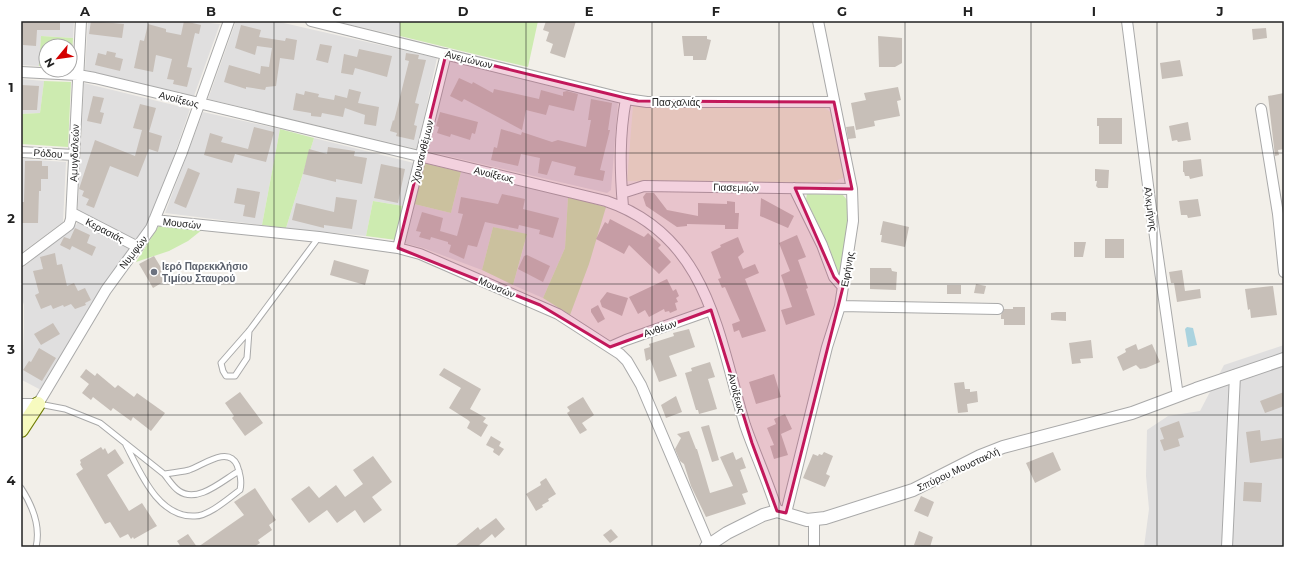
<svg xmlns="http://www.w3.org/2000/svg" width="1305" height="568" font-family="Montserrat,sans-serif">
  <rect width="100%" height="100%" fill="#f2efe9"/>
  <!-- residential -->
  <path fill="#e0dfdf" d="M21 21H74L73 38 41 36 39 66 21 65Z
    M88 21H191L220 24 194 96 85 70Z
    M236 21H275L437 58 417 149 208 99Z
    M449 60 618 102 611 190 607 193 426 151Z
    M21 79 44 81 40 113 21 114Z
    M84 83 190 109 166 179 147 227 101 290 41 390 22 380 24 327V305L21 296V269L77 224Z
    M203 112 280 129 262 225 165 213Z
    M314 138 414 163 403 206 373 201 366 236 286 228Z
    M21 159 66 162 63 222 21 253Z
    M461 172 568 197 565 248 543 298 513 285 527 235 493 227 482 270 423 248 404 243 414 204 451 213Z
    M1284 345V547H1144L1149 509 1146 476 1147 430 1168 416 1200 411 1224 365Z"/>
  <!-- farmland -->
  <path fill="#eef0d5" d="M821 105 833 114 845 177 823 186 627 181 633 106Z"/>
  <!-- grass -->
  <path fill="#cdebb0" d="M400 21H538L528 67 400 36Z
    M41 36 73 38 71 68 70 46H46V66H39Z
    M44 81 71 82 68 147 21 144V114L40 113Z
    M280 129 314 138 286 228 262 225Z
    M424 163 461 172 451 213 414 204Z
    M807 194 843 195C845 198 848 200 848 203 852 219 845 259 838 274L829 247 806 199Z
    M568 197 606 207 589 264 570 315 543 298 565 248Z
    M373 201 403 206 396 240 366 236Z
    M160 224 203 229 188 241 169 251 136 262Z
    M493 227 527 234 513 285 482 270Z"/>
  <!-- parking -->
  <path fill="#e2e2e2" d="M339 21H400V36L339 22Z"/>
  <!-- water -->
  <path fill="#aad3df" d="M1187 327 1193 328 1197 345 1188 347 1185 329Z"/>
  <!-- building -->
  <path fill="#c7bfb8" d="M21 21H60V30H37L36 46 23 45Z
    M91 21 124 24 122 38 89 34Z
    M184 21 201 25 199 34 195 33 187 67 192 68 187 87 173 84 174 80 167 79 172 59 156 55 153 72 134 68 140 40 144 41 148 24 166 29V32L181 35Z
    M546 21H576L565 58 550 53 553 44 546 41 549 32 543 30Z
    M241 25 261 30 259 37 285 41 286 38 297 40 294 60 280 58 276 86 266 87 265 90 246 87V89L224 82 229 65 260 74 261 66 269 67 272 48 257 46 255 55 235 48Z
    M1266 28 1267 38 1253 40 1252 29Z
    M682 36H707V39L711 40 706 60H693V56H684Z
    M878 36 902 38V63L895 67H879Z
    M320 44 332 46 328 63 316 60Z
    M359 49 392 56 387 77 355 68 353 75 341 73 344 54 357 57Z
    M107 51 116 53 115 57 123 59 120 71 95 65 98 53 106 55Z
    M406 53 419 55 418 59 426 60 415 103 419 104 414 125 417 126 414 140 396 136 397 133 390 131 393 120 394 121 409 61 405 60Z
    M1180 60 1183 76 1162 79 1160 63Z
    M459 78 472 84 473 82 493 93 494 89 539 99 541 90 563 96V92L567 91 578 94 574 111 549 105 546 115 526 110 522 130 464 99 462 102 450 96Z
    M21 85 39 86 37 110H21Z
    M898 87 901 100 897 101 900 116 874 121 875 126 856 130 851 103 866 100 864 93Z
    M349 89 361 92 358 103 379 107 376 126 364 124 365 115 345 108 343 117 322 113 321 117 311 116V113L293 110 296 93 304 95 305 91 319 94 318 97 334 100 335 95 347 98Z
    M1284 93V149L1278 150 1279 155 1275 156 1268 96Z
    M93 96 104 98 100 112 104 113 101 124 87 121Z
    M591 99 612 103 608 130H610L600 170 605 171 603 181 574 175 576 167 552 161 547 175 538 173 540 158 521 154 518 166 491 160 494 147 497 148 501 129 521 135 522 132 552 142 558 140 586 147 591 120H588Z
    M140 104 156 108 149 132 162 136 158 152 149 149 138 177 110 166 94 208 86 205 89 199 82 196 84 191 79 189 95 140 135 156 142 130 133 128Z
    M440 112 478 122 475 134 472 133 470 140 451 134 450 137 437 133 439 127 436 126Z
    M1097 118H1122V144H1099V126H1097Z
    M1188 122 1191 140 1178 142 1177 140 1172 141 1169 126Z
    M854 126 856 138 848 139 846 127Z
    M254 127 274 132 266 162 235 154 232 163 204 155 210 133 223 137 221 142 248 149Z
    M328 147 355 151 354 156 367 158 362 184 336 179V182L303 174 309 149 327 154Z
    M1201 159 1203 176 1190 179 1189 176H1185L1184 172H1183V161Z
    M25 161H42V166H48V179H41V191H39L38 223H21V202H24Z
    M381 164 405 169 398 203 374 198Z
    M188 168 200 173 186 208 174 203Z
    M1095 169 1109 170 1108 188H1098L1096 186 1097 181H1095Z
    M237 188 260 192 255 218 243 216 245 205 234 203Z
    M646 193H654L667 210 698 216V203L727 204V201L735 202V213H739L738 229H725V225L687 224V226L677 227 646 206 643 197Z
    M502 194 525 199 523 209 559 218 553 238 539 234 540 230 519 225 518 229 485 222 477 247 468 245 464 259 449 252 451 245 448 244V242L431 237 430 240 419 237 421 232 416 231 422 212 443 218 440 231 457 236 463 214 458 213 461 197 498 204Z
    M336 197 357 200 352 229 324 225V228L292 220 296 203 334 212Z
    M761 198 794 216 788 228 760 216Z
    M1198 199 1201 216 1188 218 1187 215H1181L1179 201Z
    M610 219 644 237 648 233 661 245 658 248 671 262 659 274 629 245 624 254 596 239 605 222 608 224Z
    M883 221 909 227 905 247 881 242 882 235H880Z
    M75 228 90 235 87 243 96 247 92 256 72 246 70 250 60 245 64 237 70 239Z
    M797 235 806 257 798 260 808 288 806 289 815 315 786 325 781 310 792 307 781 275 790 271 779 243Z
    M738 237 744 252 738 257 743 269 755 264 759 273 745 279 766 331 742 338 739 330 734 332 732 324 740 321 725 287 722 288 718 279 721 278 711 252 721 247 720 245Z
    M1105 239H1124V258H1105Z
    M1074 242H1086L1083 257H1074Z
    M55 253 57 265 62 264 67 286 74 283 78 291 85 288 91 300 85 303 86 305 75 309 71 304 64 307 63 305 53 309 51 305 41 309 35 295 39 293 33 271 43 269 40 257Z
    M527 255 550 266 543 282 518 269 524 256Z
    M154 256 168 279 153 288 139 264Z
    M334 260 369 270 365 285 330 275Z
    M870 268H891L892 271 897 272 896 290 870 289Z
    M1182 270 1185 291 1200 289 1201 298 1177 302 1174 283H1171L1169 272Z
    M667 279 673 291 676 289 679 296 676 298 678 302 675 303 677 310 670 313 669 311 665 312 664 309 649 317 645 310 638 314 629 297Z
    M976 284 986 286 984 294 974 293Z
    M947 285H961V294H947Z
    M1273 286 1277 315 1251 318 1250 309 1248 310 1245 289Z
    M607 292 628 298 622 316 602 307 600 301Z
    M598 305 605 319 598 323 591 312V309Z
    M1013 307H1025V325H1004V319H1001V315L1004 309H1013Z
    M1056 312H1066V321L1051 320V313Z
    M53 323 60 334 41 345 34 334Z
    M689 329 695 347 669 356 677 376 659 382 650 359 646 361 644 349 650 347 649 344 674 336 673 333Z
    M1091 340 1093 358 1080 359 1081 363 1072 364 1069 343Z
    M1136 344 1138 350 1152 344 1160 362 1146 368 1140 369 1136 365 1123 371 1117 357 1126 352 1125 349Z
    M39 348 56 358 42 381 23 370 29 361 31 362Z
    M710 362 715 377 708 379 717 409 699 414 698 410H696L685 373 692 371 691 368Z
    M444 368 481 389 470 409 486 418 483 422 488 425 481 437 467 428 470 422 468 420 449 408 461 388 439 375Z
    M86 369 95 376 97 373 115 388 118 385 134 397 137 393 165 413 151 431 133 417 131 421 113 408 111 411 93 397 91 400 82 393 89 384 80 377Z
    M774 374 781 397 756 404 749 382Z
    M964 382 965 389H970V392L977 391 978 402 967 404 968 412 958 413 954 383Z
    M240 392 263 423 245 436 232 418 234 416 225 403Z
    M1284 392V406L1265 413 1260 401Z
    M676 396 682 412 666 418 661 405Z
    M583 397 594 415 582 423 587 430 580 434 567 413 570 411 567 407Z
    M785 414 792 429 781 434 788 455 774 459 770 446 774 445 767 428 776 424 774 419Z
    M1179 421 1184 437 1178 439 1180 446 1164 451 1160 440 1164 439 1160 428Z
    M709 425 719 460 712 462 701 427Z
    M1260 430 1261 441 1282 438 1284 458 1250 463 1246 432Z
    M689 431 696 449H697L710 493 733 486 720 457 733 452 736 460 742 457 746 468 740 470 748 492 742 494 746 504 706 517 691 486 684 464 680 461 675 449 681 438 677 434Z
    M491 436 501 442 499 446 504 449 499 456 493 452 494 449 486 445Z
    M101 447 103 450 105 448 108 454 115 449 124 463 107 475 129 511 142 503 157 526 134 539 133 537 131 539 128 534 120 538 110 522 105 524 76 474 83 469 80 464 81 463 80 460Z
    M824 452 833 456 826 474 830 476 825 487 803 478 813 454 818 456 819 454 822 455Z
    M1053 452 1061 470 1035 483 1026 463Z
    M373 456 392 482 372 497 382 510 364 523 355 510 337 523 327 510 309 523 291 499 309 486 319 498 336 485 345 497 363 484 353 470Z
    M546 478 556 494 548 499 549 501 542 505 543 507 536 511 526 494 541 485 540 482Z
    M1244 482 1262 483 1261 502 1243 501Z
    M255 488 276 520 269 525 272 530 258 540 260 543 254 547H198L244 515 234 502Z
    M921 496 934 502 928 517 914 511Z
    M496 518 505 529 495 538 492 534 477 547H454L478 527 480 530Z
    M611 529 618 537 610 543 603 535Z
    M919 531 933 537 930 547 914 545Z
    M188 534 197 547H181L177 541Z"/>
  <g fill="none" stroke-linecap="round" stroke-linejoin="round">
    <defs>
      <path id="service" d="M249 331 247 358 235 376H226L223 371 221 363 249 331 319 237
        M39 404 65 409 100 423 164 474C172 473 181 472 189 470 202 466 228 445 237 465 240 474 242 481 240 490 229 498 209 516 195 516 158 518 140 472 126 445
        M164 474C169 480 173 487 179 491 198 504 223 480 239 471
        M21 488C32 505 41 526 36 547"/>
      <path id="minor" d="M311 21 626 99
        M1127 21 1151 209 1178 396
        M21 72 78 75 95 78 606 201C709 236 718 336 745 425 755 454 768 481 777 511
        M1261 109 1278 214 1284 272
        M21 152 74 155
        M794 188 822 245 834 277 843 287
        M622 193 644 186 852 189
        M623 207C620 170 619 136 626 99L647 102H834
        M72 213 138 247
        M154 220 319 237 398 248 420 254 558 314 620 354 627 361 641 385 709 545
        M398 248 446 54
        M21 261 69 225 71 219 81 21
        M840 306 998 309
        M610 347 626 340 711 310
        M21 404H38
        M21 415 38 404 106 290 151 228 182 152 229 21
        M786 513 827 347 840 306 853 221 852 189 818 21
        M814 547V521
        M1227 547 1235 375"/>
      <path id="tertiary" d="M706 547 727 533 763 515 777 511 807 520 825 518 913 490 980 456 1003 447 1132 413 1196 389 1284 359"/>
      <path id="secondary" d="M21 430 38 404"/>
    </defs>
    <!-- service casing -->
    <use href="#service" stroke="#a9a9a9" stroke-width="7"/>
    <!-- minor casing -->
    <use href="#minor" stroke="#a9a9a9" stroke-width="12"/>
    <!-- tertiary casing -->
    <use href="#tertiary" stroke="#a9a9a9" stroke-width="14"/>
    <!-- secondary casing -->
    <use href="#secondary" stroke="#707d05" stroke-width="16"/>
    <!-- service -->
    <use href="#service" stroke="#fff" stroke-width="5"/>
    <!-- minor -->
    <use href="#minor" stroke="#fff" stroke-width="10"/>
    <!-- tertiary -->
    <use href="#tertiary" stroke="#fff" stroke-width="12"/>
    <!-- secondary -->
    <use href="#secondary" stroke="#f7fabf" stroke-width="14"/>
  </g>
  <!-- marked area -->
  <path fill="#c2185b" fill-opacity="0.2" stroke="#c2185b" stroke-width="3" stroke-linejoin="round" d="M446 54 638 101 834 102 852 189 795 188 834 277 843 287 786 513 777 511 752 443 711 310 610 347 540 305 398 248Z"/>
  <!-- grid -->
  <path fill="none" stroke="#222" stroke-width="1" stroke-opacity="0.55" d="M148 21V547M274 21V547M400 21V547M526 21V547M652 21V547M779 21V547M905 21V547M1031 21V547M1157 21V547M21 153H1284M21 284H1284M21 415H1284"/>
  <!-- markers -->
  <circle fill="#6b7280" stroke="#fff" stroke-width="1.5" cx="154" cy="272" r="4"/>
  <g text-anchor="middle" stroke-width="4" stroke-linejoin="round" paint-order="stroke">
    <!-- street labels -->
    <g font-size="10" fill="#222" stroke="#fff">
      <text transform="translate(469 59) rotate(14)" y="4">Ανεμώνων</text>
      <text transform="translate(179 99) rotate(14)" y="4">Ανοίξεως</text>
      <text x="676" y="106">Πασχαλιάς</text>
      <text transform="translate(422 151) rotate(-76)" y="4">Χρυσανθέμων</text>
      <text transform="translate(48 153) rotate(4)" y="4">Ρόδου</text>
      <text transform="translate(74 153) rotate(-88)" y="4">Αμυγδαλεών</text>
      <text transform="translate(494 174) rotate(13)" y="4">Ανοίξεως</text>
      <text transform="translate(736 187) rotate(1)" y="4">Γιασεμιών</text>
      <text transform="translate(1151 209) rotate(82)" y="4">Αλκμήνης</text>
      <text transform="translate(182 223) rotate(6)" y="4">Μουσών</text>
      <text transform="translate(105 230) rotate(27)" y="4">Κερασιάς</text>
      <text transform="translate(133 252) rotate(-52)" y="4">Νυμφών</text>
      <text transform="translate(847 269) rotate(-80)" y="4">Ειρήνης</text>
      <text transform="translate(497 287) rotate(23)" y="4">Μουσών</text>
      <text transform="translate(660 328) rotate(-19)" y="4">Ανθέων</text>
      <text transform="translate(737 393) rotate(75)" y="4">Ανοίξεως</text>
      <text transform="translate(958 469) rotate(-25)" y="4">Σπύρου Μουστακλή</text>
    </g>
    <!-- worship labels -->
    <g font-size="10" font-weight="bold" fill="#5b616d" stroke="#fff" text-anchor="start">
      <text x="162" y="270">Ιερό Παρεκκλήσιο<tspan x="162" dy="12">Τιμίου Σταυρού</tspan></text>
    </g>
  </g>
  <!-- border -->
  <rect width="1305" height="568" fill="none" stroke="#ffffff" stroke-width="44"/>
  <!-- north arrow -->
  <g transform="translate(58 58) rotate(241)"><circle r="19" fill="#ffffff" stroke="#a7a7a7"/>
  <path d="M0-3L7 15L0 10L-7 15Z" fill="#d40000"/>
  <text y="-6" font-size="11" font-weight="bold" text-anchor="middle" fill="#222222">N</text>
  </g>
  <rect x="22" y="22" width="1261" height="524" fill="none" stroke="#222" stroke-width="1.5"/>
  <g font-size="13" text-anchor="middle" font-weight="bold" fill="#222">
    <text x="85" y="16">A</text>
    <text x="211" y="16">B</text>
    <text x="337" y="16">C</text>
    <text x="463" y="16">D</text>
    <text x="589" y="16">E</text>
    <text x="716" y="16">F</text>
    <text x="842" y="16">G</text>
    <text x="968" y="16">H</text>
    <text x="1094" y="16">I</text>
    <text x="1220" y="16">J</text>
    <text x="11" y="92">1</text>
    <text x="11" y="223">2</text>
    <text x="11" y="354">3</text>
    <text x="11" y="485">4</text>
  </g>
</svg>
